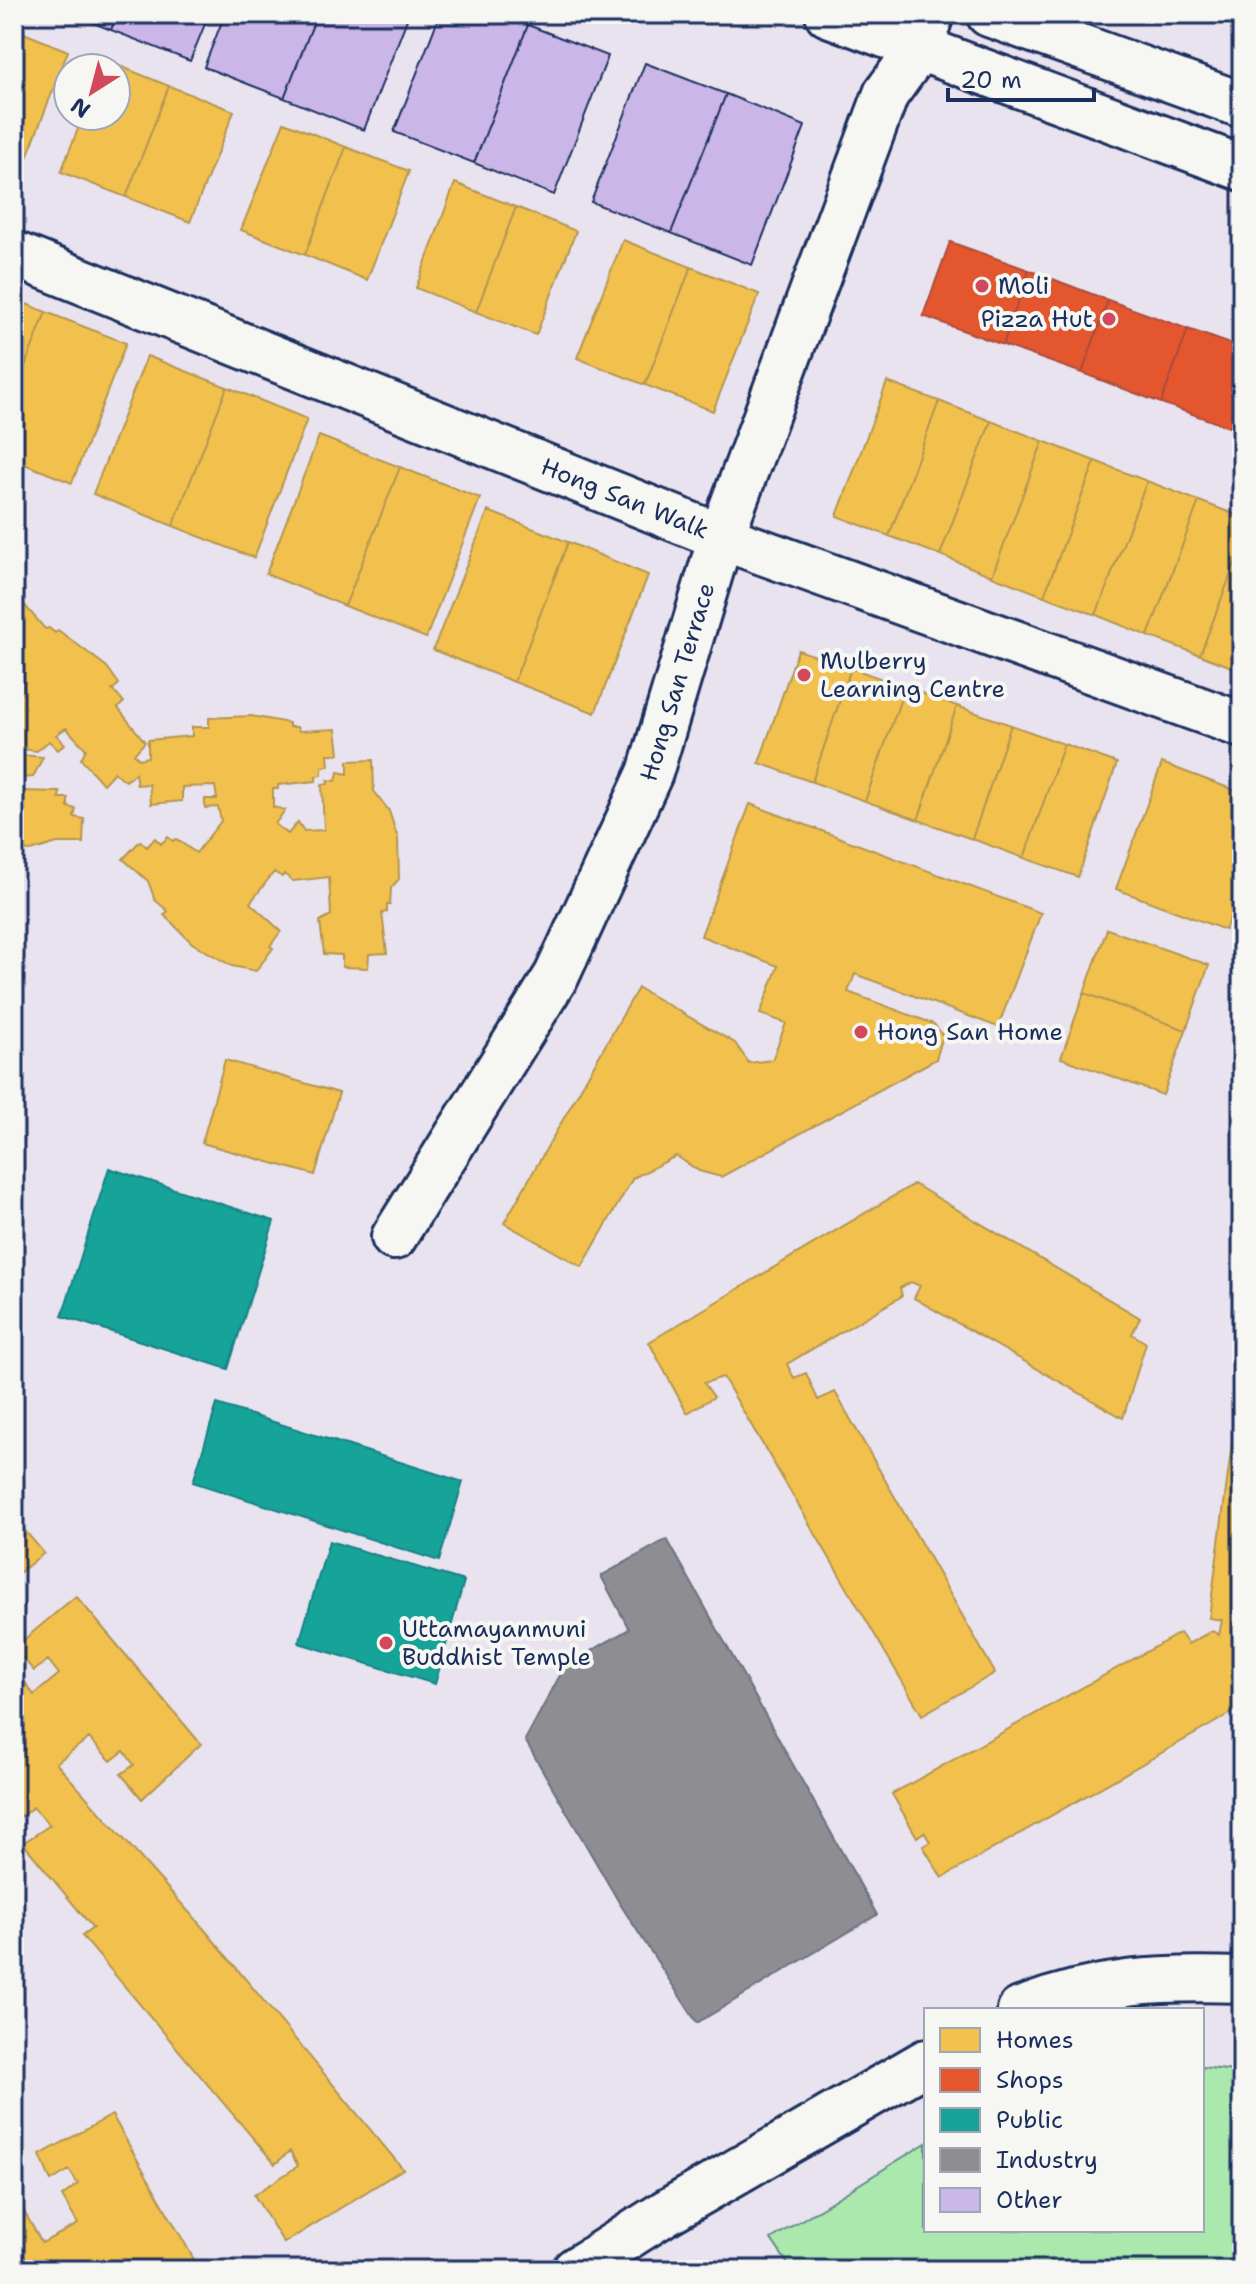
<svg xmlns="http://www.w3.org/2000/svg" width="1256" height="2284" font-family="'Shantell Sans',sans-serif">
  <rect width="100%" height="100%" fill="#e9e3ef"/>
  <filter id="ink" filterUnits="userSpaceOnUse"><feTurbulence type="fractalNoise" baseFrequency=".0125" numOctaves="2"/><feDisplacementMap in="SourceGraphic" scale="16" xChannelSelector="R" yChannelSelector="G"/><feConvolveMatrix kernelMatrix="1 2 1 2 8 2 1 2 1" color-interpolation-filters="sRGB"/></filter>
  <g filter="url(#ink)">
    <!-- green -->
    <path fill="#abe8ae" stroke="#638c86" stroke-width="2" d="M1202 2067 1242 2072V2270H792L771 2239 926 2143V2230H1202Z"/>
    <!-- homes -->
    <path fill="#f2c14e" stroke="#b29553" stroke-width="2" d="M14 29 68 51 26 160 14 155Z
      M105 60 169 86 126 197 61 172 83 116H116V68H102Z
      M169 86 234 111 190 222 126 197Z
      M284 122 346 147 305 255 241 230Z
      M346 147 409 171 367 280 305 255Z
      M455 183 516 207 476 312 416 288Z
      M516 207 576 231 536 335 476 312Z
      M623 240 691 267 645 385 577 358Z
      M691 267 759 294 713 411 645 385Z
      M14 299 46 312 14 394Z
      M46 312 126 343 72 483 14 460V394Z
      M147 356 227 387 173 526 93 494Z
      M887 382 939 401 889 536 837 516Z
      M227 387 307 419 254 558 173 526Z
      M939 401 991 421 940 555 889 536Z
      M991 421 1043 441 992 576 940 555Z
      M319 436 400 467 345 606 266 574Z
      M1043 441 1095 461 1044 596 992 576Z
      M1095 461 1147 481 1096 615 1044 596Z
      M400 467 480 498 426 638 345 606Z
      M1147 481 1199 501 1148 636 1096 615Z
      M1199 501 1242 517V545L1200 655 1148 636Z
      M488 511 568 542 514 682 433 650Z
      M568 542 648 575 595 713 514 682Z
      M1242 545V671L1200 655Z
      M21 601 45 629 49 628 55 633 58 630 107 667 119 684 112 690 124 702 118 708 145 742 134 754 139 759 148 757V740L192 736V727H209V718L251 716 289 723V727H297L299 731 336 729 339 754H328L329 766 322 767V775L316 776V781L278 785V789H273V807L285 810 275 824 288 834 298 822 304 831 324 830 322 785 328 784V780L336 781 338 772 348 774V761L373 760 374 791 389 811 398 839 399 879 391 888 390 905H387V912L382 913 387 953 369 954 368 968 342 967V955L324 954 320 921 331 915 329 877 293 881 284 874 282 877 274 872 250 903 281 931 270 946 273 948 256 971 232 966 192 943 164 915 168 911 155 900 148 881 123 859 140 841 147 847 155 838 161 844 168 837 173 841 176 839 196 853 221 821 218 807 205 808V799H217L215 786 182 787V801L151 804 149 784 137 785 135 773 126 781 114 772 103 784 81 759 86 749 66 728 56 735 65 744 58 750 49 741 37 751 21 749 22 755 43 757 33 777 21 778V791L60 792 59 798H68V807L76 809 74 817 84 819 83 843H57L31 851 19 850 17 859H14V698L23 688 21 685 24 682 14 671V607Z
      M798 650 851 668 812 782 759 763Z
      M851 668 905 687 865 801 812 782Z
      M905 687 957 706 918 820 865 801Z
      M957 706 1011 725 972 839 918 820Z
      M1011 725 1064 744 1024 858 972 839Z
      M1064 744 1117 763 1078 877 1024 858Z
      M1162 763 1242 793V885L1225 930 1116 889Z
      M750 804 1041 913 998 1027 855 974 848 992 934 1024 943 1036 936 1059 721 1177 699 1171 676 1156 633 1178 582 1267 504 1223 638 988 735 1043 749 1063 772 1060 786 1023 760 1014 778 966 701 936Z
      M1107 929 1209 965 1186 1030 1084 993Z
      M1084 993 1186 1030 1163 1095 1061 1058Z
      M225 1060 339 1093 315 1175 202 1143Z
      M914 1184 1140 1318 1132 1334 1146 1343 1123 1418 914 1298 920 1286 911 1282 900 1288 902 1296 787 1364 794 1378 806 1373 818 1400 835 1392 995 1673 922 1715 723 1377 704 1383 714 1397 687 1413 649 1342Z
      M1240 1383 1242 1384V1707L942 1878 923 1846 930 1842 924 1832 917 1837 892 1794 1180 1633 1188 1644 1212 1631 1219 1635 1222 1620 1209 1618Z
      M14 1518 44 1553 14 1577Z
      M76 1596 201 1744 142 1799 121 1774 134 1765 124 1751 111 1761 89 1738 56 1763 204 1929 403 2169 284 2243 254 2195 298 2166 290 2151 275 2164 82 1936 93 1928 23 1843 50 1825 33 1807 14 1822V1690L24 1681 34 1695 59 1674 48 1660 34 1671 14 1648Z
      M112 2115 200 2270H14V2194L42 2243 78 2224 62 2196 78 2184 69 2170 51 2181 40 2155Z"/>
    <!-- shops -->
    <path fill="#e4572e" stroke="#a84b3c" stroke-width="2" d="M950 242 1029 270 1003 345 923 316Z
      M1029 270 1108 300 1082 373 1003 345Z
      M1108 300 1188 329 1161 403 1082 373Z
      M1188 329 1242 348V425L1240 431 1161 403Z"/>
    <!-- public -->
    <path fill="#17a398" stroke="#188087" stroke-width="2" d="M109 1168 274 1221 228 1369 62 1316Z
      M217 1404 463 1482 439 1561 193 1482Z
      M329 1541 464 1581 435 1684 299 1643Z"/>
    <!-- industry -->
    <path fill="#8d8d92" stroke="#6b7182" stroke-width="2" d="M667 1539 877 1915 697 2023 620 1904 525 1740 565 1666 629 1629 601 1576Z"/>
    <!-- building -->
    <path fill="#cab7e8" stroke="#1b2f5e" stroke-width="2" d="M71 14H117L111 30Z
      M117 14H209L190 61 111 30Z
      M225 14H317L284 98 204 67Z
      M317 14H409L364 130 284 98Z
      M440 14H500L528 25 474 163 394 132Z
      M528 25 608 56 554 195 474 163Z
      M645 63 726 94 671 233 591 202Z
      M726 94 805 126 752 265 671 233Z"/>
    <g fill="none" stroke-linecap="round" stroke-linejoin="round">
      <defs>
        <g id="minor">
          <path id="s1" d="M14 254 721 537 1242 725"/>
          <path id="s2" d="M394 1237 557 975 650 773 721 537 886 94 920 47 931 14"/>
          <path d="M1020 2010C1099 1980 1160 1977 1242 1980"/>
          <path d="M575 2270 665 2213 926 2062"/>
        </g>
        <path id="tertiary" d="M828 14 1242 168
          M989 14 1242 105"/>
      </defs>
      <!-- minor casing -->
      <use href="#minor" stroke="#1b2f5e" stroke-width="50"/>
      <!-- tertiary casing -->
      <use href="#tertiary" stroke="#1b2f5e" stroke-width="50"/>
      <!-- minor -->
      <use href="#minor" stroke="#f6f6f2" stroke-width="44"/>
      <!-- tertiary -->
      <use href="#tertiary" stroke="#f6f6f2" stroke-width="44"/>
    </g>
  </g>
  <!-- markers -->
  <g fill="#d1495b" stroke="#f6f6f2" stroke-width="3">
    <circle cx="982" cy="286" r="8"/>
    <circle cx="1109" cy="319" r="8"/>
    <circle cx="804" cy="675" r="8"/>
    <circle cx="861" cy="1032" r="8"/>
    <circle cx="386" cy="1643" r="8"/>
  </g>
  <g text-anchor="middle" stroke-width="8" stroke-linejoin="round" paint-order="stroke">
    <!-- poi labels -->
    <g font-size="24" fill="#1b2f5e" stroke="#f6f6f2" text-anchor="start">
      <text x="998" y="294">Moli</text>
      <text x="1093" y="327" text-anchor="end">Pizza Hut</text>
      <text x="820" y="669">Mulberry<tspan x="820" dy="28">Learning Centre</tspan></text>
      <text x="877" y="1040">Hong San Home</text>
      <text x="402" y="1637">Uttamayanmuni<tspan x="402" dy="28">Buddhist Temple</tspan></text>
    </g>
    <!-- street labels -->
    <g font-size="24" fill="#1b2f5e" stroke="#f6f6f2">
      <text dy="8" stroke="none"><textPath href="#s1" startOffset="658">Hong San Walk</textPath></text>
      <text dy="8" stroke="none"><textPath href="#s2" startOffset="626">Hong San Terrace</textPath></text>
    </g>
  </g>
  <!-- margin -->
  <rect width="1256" height="2284" fill="none" stroke="#f6f6f2" stroke-width="48"/>
  <rect x="24" y="24" width="1208" height="2236" fill="none" stroke="#1b2f5e" stroke-width="3" filter="url(#ink)"/>
  <!-- legend -->
  <rect x="924" y="2008" width="280" height="224" fill="#f6f6f2" stroke="#9ea6b7" stroke-width="2"/>
  <rect x="940" y="2028" width="40" height="24" fill="#f2c14e" stroke="#9ea6b7" stroke-width="2"/>
  <text x="996" y="2048" font-size="24" fill="#1b2f5e">Homes</text>
  <rect x="940" y="2068" width="40" height="24" fill="#e4572e" stroke="#9ea6b7" stroke-width="2"/>
  <text x="996" y="2088" font-size="24" fill="#1b2f5e">Shops</text>
  <rect x="940" y="2108" width="40" height="24" fill="#17a398" stroke="#9ea6b7" stroke-width="2"/>
  <text x="996" y="2128" font-size="24" fill="#1b2f5e">Public</text>
  <rect x="940" y="2148" width="40" height="24" fill="#8d8d92" stroke="#9ea6b7" stroke-width="2"/>
  <text x="996" y="2168" font-size="24" fill="#1b2f5e">Industry</text>
  <rect x="940" y="2188" width="40" height="24" fill="#cab7e8" stroke="#9ea6b7" stroke-width="2"/>
  <text x="996" y="2208" font-size="24" fill="#1b2f5e">Other</text>
  <!-- north arrow -->
  <g transform="translate(92 92) rotate(216)"><circle r="38" fill="#f6f6f2" stroke="#9ea6b7" stroke-width="2"/>
  <path d="M0-6L14 30L0 20L-14 30Z" fill="#d1495b"/>
  <text y="-12" font-size="22" font-weight="bold" text-anchor="middle" fill="#1b2f5e">N</text>
  </g>
  <!-- scale -->
  <path d="M948 88v12h146v-12" fill="none" stroke="#1b2f5e" stroke-width="4"/>
  <text x="960" y="88" font-size="24" fill="#1b2f5e" stroke="#f6f6f2" stroke-width="6" paint-order="stroke">20 m</text>
</svg>
